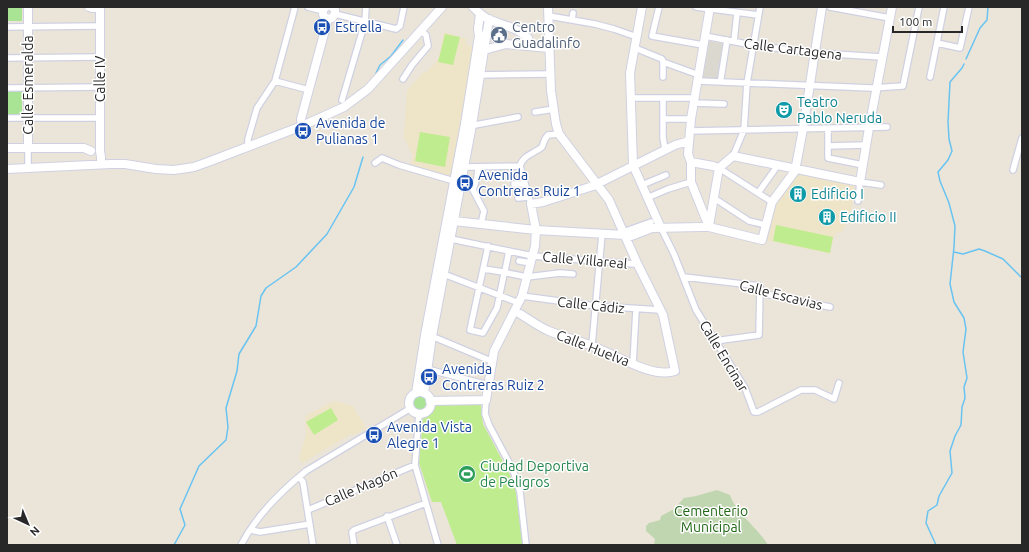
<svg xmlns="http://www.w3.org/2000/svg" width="1029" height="552" font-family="Ubuntu,sans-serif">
  <rect width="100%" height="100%" fill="#ebe5d9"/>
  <!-- education -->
  <path fill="#eee4c8" d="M444 32 467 39 466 45 474 47 452 178 410 166 413 156 404 137 407 90 423 73 428 71 439 58Z
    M798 174 855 185 852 207 843 231 837 233 833 239 830 254 765 240 776 201Z
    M334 401 353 406 366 428 356 434 353 435 351 434 302 463 299 459 306 434 305 416Z"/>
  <!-- green -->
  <path fill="#a9e494" d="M7 7H22V21H7Z
    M7 91H22V116H7Z
    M413 403a7 7 0 1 1 14 0a7 7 0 1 1-14 0Z"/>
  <!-- cemetery -->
  <path fill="#c0d6b0" d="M717 490 730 495C736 513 758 528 768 545H654L655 539 646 531V526L649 523 660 520 661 516 674 509 684 498 696 496Z"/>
  <!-- pitch -->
  <path fill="#beec8f" d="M445 34 460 37 453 65 438 62Z
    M420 132 450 137 445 167 415 161Z
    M776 225 833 237 830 253 773 241Z
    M435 403 480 404 481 406 483 424 509 473 515 486 523 545H457L441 502H432L419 463 423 418 432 413Z
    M331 408 338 420 314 435 306 422Z"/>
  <!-- plaza -->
  <path fill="#dbd8d0" d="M708 41 724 44 719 78H703Z"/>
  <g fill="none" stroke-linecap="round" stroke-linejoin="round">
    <!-- stream -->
    <path stroke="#68c3f1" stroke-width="1.5" d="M966 59 980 28 987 20 988 7
      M376 73 380 65 391 56 403 40
      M954 252 963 254 979 249 985 251 1003 259 1022 278
      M174 545 185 525 180 509 199 466 226 440 228 427 226 408 237 371 239 354 256 326 261 296 266 288 296 267 327 234 354 187 363 157
      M936 545 926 523 928 511 937 505 939 496 952 473 950 451 955 436 961 425 962 407 965 398 964 387 967 378 963 352 966 329 964 318 954 302 950 284 954 247 955 226 949 203 940 181 938 172 948 160 952 151 949 139 948 122 950 82 962 68 964 64"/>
    <defs>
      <path id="street" d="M308 7 323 11
        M659 7 652 36 703 45
        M696 7 758 15
        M830 7 890 18
        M335 14 396 29 400 26 404 7
        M549 16 595 24 614 29 637 37
        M572 20 573 13
        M7 27 100 26
        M705 36 757 46 818 53 882 57
        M734 41 737 13
        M937 43 960 48 969 7
        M635 48 662 59 663 62 699 75
        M7 58 100 57
        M476 75 550 74
        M663 77V62
        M930 77 944 7
        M721 78 727 40
        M403 79 412 65 428 46 426 35 421 31
        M275 81 309 90
        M698 81 872 88 903 86 919 7
        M7 88 100 87
        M630 98H695
        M663 98V138L665 149
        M342 100 365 22 366 7
        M694 103 724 104
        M535 112 554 109
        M7 118H100
        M663 119H691
        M469 124 475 125 518 117
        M828 129V158L863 165
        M690 131 887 127
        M828 146 866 145
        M248 147V139L257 108 275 81 295 7
        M28 148V163
        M733 156 744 130 747 83 760 7
        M375 163 382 158 399 165 454 181
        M520 166C523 155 535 153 542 147L545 139 548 135 559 134
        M520 166 531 204
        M462 167 520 166
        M478 168 477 178 473 190 484 211 481 224
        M719 168 772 202
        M1013 170 1022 138
        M514 184H525
        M642 185 666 175
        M758 193 778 165
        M518 198 529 197
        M647 198 668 189 691 182
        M714 198 749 221 766 225
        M858 201 860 182 881 185
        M661 228 674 254 696 310 745 388 754 412H758L764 409 801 390H815L834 399 839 383
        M623 232 651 222
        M451 239 533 256 634 264 637 263
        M488 246 470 330 483 333 497 308 504 274
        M519 261 531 263
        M484 269 503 272
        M505 271 509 251
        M441 273 519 303
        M507 273 527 277 560 273 573 274
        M684 277 760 286 759 335 722 340 716 343
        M760 293 830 307
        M522 296 596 306 661 310
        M429 335 491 361
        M592 345 602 234
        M633 364 636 310
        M427 369 488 385
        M486 400 485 414 489 425 513 470 520 492 526 545
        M419 413 415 465 438 545
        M299 477 303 482 313 545
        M308 510 415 465
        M387 516 397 545
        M251 530 260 532 310 524
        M241 545C256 516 280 492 306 471L411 408
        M354 545 352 532 354 530 426 503"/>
      <path id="secondary" d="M28 7V148
        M89 7 92 8H100
        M100 7V151L101 157V164
        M326 7C321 11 322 17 328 19
        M473 7C478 12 482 16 488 19 501 25 517 27 528 38L527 46
        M642 7 630 73 633 165 661 228
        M328 19 332 18 335 14V10L332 7
        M484 50 506 44 549 48
        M302 126 301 119 328 19
        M7 148H84L91 151
        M691 162 713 166 719 168
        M719 168 733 156 860 182 869 128 892 7
        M7 169 111 164H125L156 169 174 170 194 167 208 162 302 126 344 107 368 89 442 7
        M454 221 536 230 625 235
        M709 226 719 168
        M709 227 691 182V162L688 154 691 119 710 7
        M626 238 652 228 702 227H709L762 240 772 202 795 171 803 129 822 7
        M515 311C526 317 537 326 549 331 563 337 578 340 592 346 615 354 652 379 675 371L663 315 637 263 609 200 559 134 556 124 551 91 548 7
        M409 403a11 11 0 1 1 22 0a11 11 0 1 1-22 0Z
        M416 393 425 335 465 124 479 36 478 29 480 14
        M424 393 432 336 472 125 489 19
        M430 401 486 400 494 351 522 296 535 246 536 230 531 204 543 202 593 186 675 145 689 141"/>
    </defs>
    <!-- street casing -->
    <use href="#street" stroke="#cfd1e2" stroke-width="8"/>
    <!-- secondary casing -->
    <use href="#secondary" stroke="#cfd1e2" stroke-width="10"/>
    <!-- street -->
    <use href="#street" stroke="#fff" stroke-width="5.5"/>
    <!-- secondary -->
    <use href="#secondary" stroke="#fff" stroke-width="8"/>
  </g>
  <!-- icons -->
  <defs>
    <symbol id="bus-disc" viewBox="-11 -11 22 22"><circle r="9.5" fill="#1a4fb4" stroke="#fff"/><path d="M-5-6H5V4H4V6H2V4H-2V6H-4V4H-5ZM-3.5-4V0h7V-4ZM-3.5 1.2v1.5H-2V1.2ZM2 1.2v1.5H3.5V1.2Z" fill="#fff"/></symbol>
    <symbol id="civic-disc" viewBox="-11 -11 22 22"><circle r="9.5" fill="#5c6f8a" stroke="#fff"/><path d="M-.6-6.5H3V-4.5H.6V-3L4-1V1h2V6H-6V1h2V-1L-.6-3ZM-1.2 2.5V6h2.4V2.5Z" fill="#fff"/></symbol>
    <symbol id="theatre-disc" viewBox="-11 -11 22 22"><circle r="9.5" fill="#0f9aa8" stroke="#fff"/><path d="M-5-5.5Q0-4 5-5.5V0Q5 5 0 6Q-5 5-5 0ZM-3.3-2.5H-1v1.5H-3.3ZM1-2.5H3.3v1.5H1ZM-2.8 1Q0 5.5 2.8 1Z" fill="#fff"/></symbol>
    <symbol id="building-disc" viewBox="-11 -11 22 22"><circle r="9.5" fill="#0f9aa8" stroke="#fff"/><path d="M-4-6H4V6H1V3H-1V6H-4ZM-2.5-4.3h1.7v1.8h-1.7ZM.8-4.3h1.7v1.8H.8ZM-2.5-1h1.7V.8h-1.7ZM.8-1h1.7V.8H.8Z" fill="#fff"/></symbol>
    <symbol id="stadium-disc" viewBox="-11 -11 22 22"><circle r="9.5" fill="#2e9e5b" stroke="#fff"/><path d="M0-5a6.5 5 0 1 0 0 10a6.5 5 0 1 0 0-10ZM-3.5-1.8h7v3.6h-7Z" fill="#fff"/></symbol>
  </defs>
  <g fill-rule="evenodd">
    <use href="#bus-disc" x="312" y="17" width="20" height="20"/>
    <use href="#civic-disc" x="489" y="25" width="20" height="20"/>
    <use href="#theatre-disc" x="774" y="100" width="20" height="20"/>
    <use href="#bus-disc" x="293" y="121" width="20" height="20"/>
    <use href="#bus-disc" x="455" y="173" width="20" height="20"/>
    <use href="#building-disc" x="788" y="184" width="20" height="20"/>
    <use href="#building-disc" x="817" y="207" width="20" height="20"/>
    <use href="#bus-disc" x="419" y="367" width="20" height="20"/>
    <use href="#bus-disc" x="364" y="425" width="20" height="20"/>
    <use href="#stadium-disc" x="457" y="464" width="20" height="20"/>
  </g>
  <g text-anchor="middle" stroke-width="3" stroke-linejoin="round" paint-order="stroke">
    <!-- transit labels -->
    <g font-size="14" fill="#164399" stroke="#fff" text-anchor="start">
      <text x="335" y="32">Estrella</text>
      <text x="316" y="128">Avenida de<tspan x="316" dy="16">Pulianas 1</tspan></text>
      <text x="478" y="180">Avenida<tspan x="478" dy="16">Contreras Ruiz 1</tspan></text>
      <text x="442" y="374">Avenida<tspan x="442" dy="16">Contreras Ruiz 2</tspan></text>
      <text x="387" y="432">Avenida Vista<tspan x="387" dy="16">Alegre 1</tspan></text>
    </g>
    <!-- service labels -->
    <g font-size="14" fill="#4e5e75" stroke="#fff" text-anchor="start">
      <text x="512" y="32">Centro<tspan x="512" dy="16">Guadalinfo</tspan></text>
    </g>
    <!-- street labels -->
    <g font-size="14" fill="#282828" stroke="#fff">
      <text transform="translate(793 49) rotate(7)" y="5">Calle Cartagena</text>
      <text transform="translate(100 79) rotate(-90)" y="5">Calle IV</text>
      <text transform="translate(28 85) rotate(-90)" y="5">Calle Esmeralda</text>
      <text transform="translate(585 260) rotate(5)" y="5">Calle Villareal</text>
      <text transform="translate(781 295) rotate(14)" y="5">Calle Escavias</text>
      <text transform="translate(591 305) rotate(6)" y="5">Calle Cádiz</text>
      <text transform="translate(593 348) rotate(21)" y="5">Calle Huelva</text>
      <text transform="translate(724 356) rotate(59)" y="5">Calle Encinar</text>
      <text transform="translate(361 487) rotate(-23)" y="5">Calle Magón</text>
    </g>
    <!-- culture labels -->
    <g font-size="14" fill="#0d838f" stroke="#fff" text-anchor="start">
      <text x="797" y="107">Teatro<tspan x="797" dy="16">Pablo Neruda</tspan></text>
      <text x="811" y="199">Edificio I</text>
      <text x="840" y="222">Edificio II</text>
    </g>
    <!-- leisure labels -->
    <g font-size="14" fill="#27864d" stroke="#fff" text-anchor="start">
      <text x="480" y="471">Ciudad Deportiva<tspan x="480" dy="16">de Peligros</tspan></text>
    </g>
    <!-- park labels -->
    <g font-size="14" fill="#226617" stroke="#fff">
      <text x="711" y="516">Cementerio<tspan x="711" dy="16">Municipal</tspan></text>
    </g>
  </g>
  <!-- border -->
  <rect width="1029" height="552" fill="none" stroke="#282828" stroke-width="16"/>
  <!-- north arrow -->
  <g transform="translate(28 524) rotate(136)" stroke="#ffffff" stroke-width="3" paint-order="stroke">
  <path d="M0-3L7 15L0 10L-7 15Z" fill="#282828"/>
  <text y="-6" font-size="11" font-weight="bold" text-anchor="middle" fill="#282828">N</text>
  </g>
  <!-- scale -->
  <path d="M893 26v6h69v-6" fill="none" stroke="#282828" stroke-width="2"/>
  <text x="899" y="26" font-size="12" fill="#282828" stroke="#ffffff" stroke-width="3" paint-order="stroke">100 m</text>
</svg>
